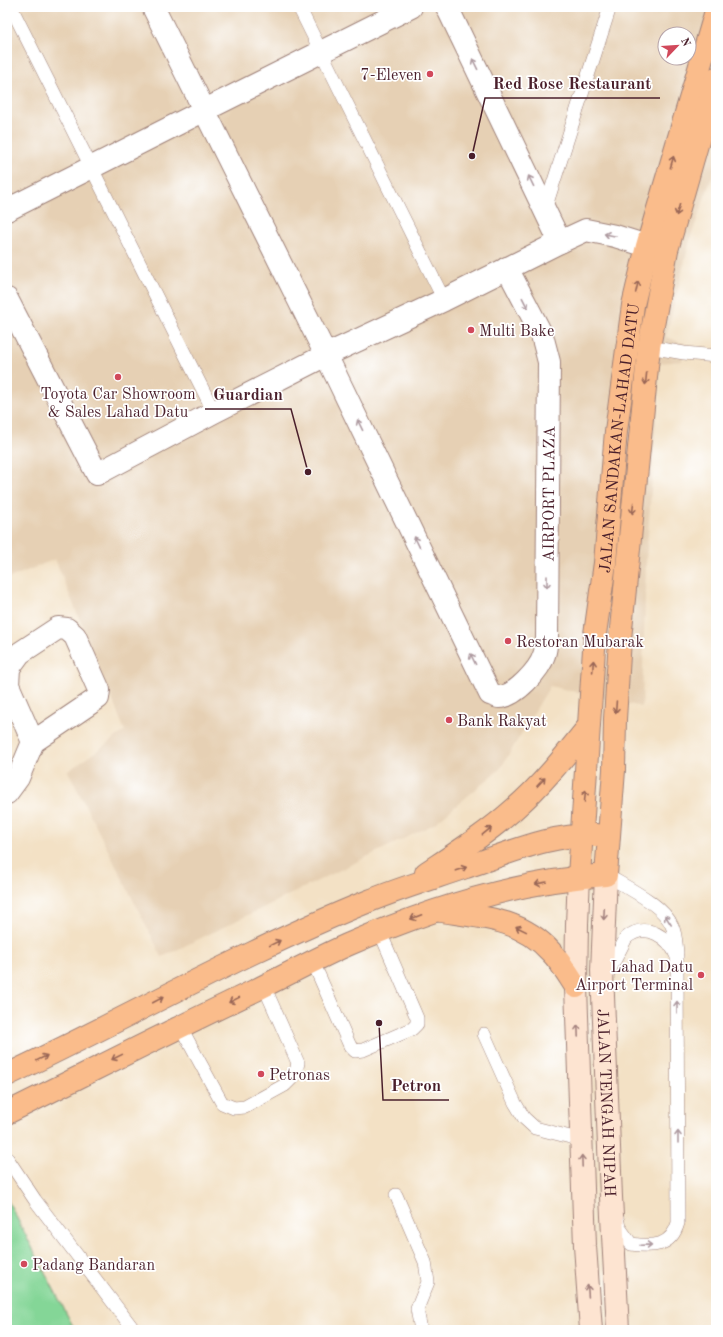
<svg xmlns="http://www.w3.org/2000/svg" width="723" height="1337" font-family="'Old Standard TT',serif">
  <rect width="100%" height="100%" fill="#fff"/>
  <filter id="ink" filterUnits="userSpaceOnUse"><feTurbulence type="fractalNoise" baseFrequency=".025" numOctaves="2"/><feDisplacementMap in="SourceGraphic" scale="8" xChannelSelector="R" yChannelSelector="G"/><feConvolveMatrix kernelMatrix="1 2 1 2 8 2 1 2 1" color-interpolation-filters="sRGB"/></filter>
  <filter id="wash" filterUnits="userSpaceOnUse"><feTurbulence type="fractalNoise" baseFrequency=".012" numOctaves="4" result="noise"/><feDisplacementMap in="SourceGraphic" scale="16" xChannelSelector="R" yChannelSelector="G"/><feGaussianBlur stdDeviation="0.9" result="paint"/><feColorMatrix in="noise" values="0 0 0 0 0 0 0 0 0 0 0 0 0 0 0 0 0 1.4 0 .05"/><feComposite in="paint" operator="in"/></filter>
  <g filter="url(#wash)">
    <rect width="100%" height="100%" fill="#f3e1c5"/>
    <!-- built -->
    <path fill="#e6d0b4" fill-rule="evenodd" d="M7 7H716V166L691 236 666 337 685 344 682 361 660 363 646 563 642 707 550 686 500 769 434 824 162 957 68 771 125 731 55 559 7 579ZM665 34H689V58H665Z"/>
    <!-- pitch -->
    <path fill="#84d697" stroke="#677a61" d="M7 1199 75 1330H7Z"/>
  </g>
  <g filter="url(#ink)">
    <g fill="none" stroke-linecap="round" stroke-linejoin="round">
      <defs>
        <path id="lane" d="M11 7 214 412
          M299 7 444 300
          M545 209 610 7
          M649 347 684 353 716 356
          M606 875C626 887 664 905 672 926 676 934 676 944 677 953
          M313 962 350 1046 355 1051 363 1050 412 1029 417 1024V1018L380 932
          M606 977 626 938C646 921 669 937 677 957L678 1223C671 1247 653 1247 631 1244L619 1227 617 1218
          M180 1026 222 1103 234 1108 245 1107 285 1085 295 1075 298 1063 264 986
          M484 1034 515 1103 524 1118 535 1128 582 1140
          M7 1158 35 1200 134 1330
          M396 1195 425 1262 428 1282 417 1309 421 1330"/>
        <g id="street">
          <path id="s1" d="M153 7 326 355 490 694C493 695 497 697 499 697 515 697 540 669 544 655 546 650 546 644 547 639L549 362 542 335 507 268"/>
          <path d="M447 7 560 242"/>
          <path d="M7 210 205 110 411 7"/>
          <path d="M7 299 97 474 214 412 326 355 444 300 560 242 586 230 615 236 647 246"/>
          <path d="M7 793 18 778 33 742 98 698 99 690 75 636 67 629 58 628 20 653 9 668 8 685 33 742"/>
        </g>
        <g id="secondary">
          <path id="s2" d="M606 875 602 971 611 1197 618 1330"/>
          <path d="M579 876 577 924 576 987 585 1246 591 1330"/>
        </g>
        <g id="highway">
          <path d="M426 873C456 853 486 834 513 810 541 786 565 756 588 727"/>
          <path id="s3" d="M579 876 595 634 605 563 616 431 633 305 647 246 716 11"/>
          <path d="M441 911C482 917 522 919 551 952 561 962 568 975 576 987"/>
          <path d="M7 1075C128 1018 245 951 369 901 401 888 434 878 466 867 510 853 549 834 596 835"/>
          <path d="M7 1113C90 1072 172 1030 256 990 286 975 316 959 347 945 429 909 516 881 606 875L614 770 615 719 620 639 649 347 667 250 716 78"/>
        </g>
      </defs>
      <!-- lane casing -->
      <use href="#lane" stroke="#9e8078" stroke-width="14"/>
      <!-- street casing -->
      <use href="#street" stroke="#9e8078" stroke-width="24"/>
      <!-- secondary casing -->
      <use href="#secondary" stroke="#9e8078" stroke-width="24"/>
      <!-- highway casing -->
      <use href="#highway" stroke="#9e8078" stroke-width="24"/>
      <!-- lane -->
      <use href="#lane" stroke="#fff" stroke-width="13"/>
      <!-- street -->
      <use href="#street" stroke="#fff" stroke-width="22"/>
      <!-- secondary -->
      <use href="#secondary" stroke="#fde4d1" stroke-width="22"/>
      <!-- highway -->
      <use href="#highway" stroke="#fabc8b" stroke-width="22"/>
    </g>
    <!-- one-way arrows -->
    <defs><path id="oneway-shaft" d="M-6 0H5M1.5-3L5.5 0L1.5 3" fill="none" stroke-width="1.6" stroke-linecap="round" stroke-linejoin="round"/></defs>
    <g stroke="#ae9aa0">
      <use href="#oneway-shaft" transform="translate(475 64) rotate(-116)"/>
      <use href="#oneway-shaft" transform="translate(531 181) rotate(-116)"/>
      <use href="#oneway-shaft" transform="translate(610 235) rotate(-168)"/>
      <use href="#oneway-shaft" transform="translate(525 303) rotate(63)"/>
      <use href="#oneway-shaft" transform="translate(360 425) rotate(-116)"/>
      <use href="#oneway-shaft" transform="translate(417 542) rotate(-116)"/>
      <use href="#oneway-shaft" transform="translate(547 582) rotate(90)"/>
      <use href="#oneway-shaft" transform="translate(473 659) rotate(-116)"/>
      <use href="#oneway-shaft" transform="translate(668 920) rotate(-123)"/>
      <use href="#oneway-shaft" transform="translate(677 1007) rotate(-90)"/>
      <use href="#oneway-shaft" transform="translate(678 1137) rotate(-90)"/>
      <use href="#oneway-shaft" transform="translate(646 1245) rotate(-2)"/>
    </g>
    <g stroke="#996656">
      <use href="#oneway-shaft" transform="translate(672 162) rotate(-74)"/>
      <use href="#oneway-shaft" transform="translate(678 210) rotate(106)"/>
      <use href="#oneway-shaft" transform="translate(637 287) rotate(-77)"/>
      <use href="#oneway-shaft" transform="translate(646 379) rotate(96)"/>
      <use href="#oneway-shaft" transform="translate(633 508) rotate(96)"/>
      <use href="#oneway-shaft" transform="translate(593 666) rotate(-86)"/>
      <use href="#oneway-shaft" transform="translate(616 707) rotate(94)"/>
      <use href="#oneway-shaft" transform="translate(541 782) rotate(-47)"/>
      <use href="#oneway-shaft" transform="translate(585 796) rotate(-85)"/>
      <use href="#oneway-shaft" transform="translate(487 831) rotate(-39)"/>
      <use href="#oneway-shaft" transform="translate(461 869) rotate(-18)"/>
      <use href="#oneway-shaft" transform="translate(541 883) rotate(170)"/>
      <use href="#oneway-shaft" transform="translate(416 917) rotate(159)"/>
      <use href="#oneway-shaft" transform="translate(521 929) rotate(-154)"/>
      <use href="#oneway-shaft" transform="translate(275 943) rotate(-26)"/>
      <use href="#oneway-shaft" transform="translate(158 1000) rotate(-28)"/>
      <use href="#oneway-shaft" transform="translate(234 1000) rotate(154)"/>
      <use href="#oneway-shaft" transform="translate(117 1057) rotate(154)"/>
      <use href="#oneway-shaft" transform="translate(42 1058) rotate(-26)"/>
    </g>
    <g stroke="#a4827e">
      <use href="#oneway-shaft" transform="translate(604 914) rotate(93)"/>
      <use href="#oneway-shaft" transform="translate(578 1031) rotate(-92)"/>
      <use href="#oneway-shaft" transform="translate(582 1161) rotate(-92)"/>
      <use href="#oneway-shaft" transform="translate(588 1291) rotate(-94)"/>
    </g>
  </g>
  <!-- markers -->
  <g fill="#d1495b" stroke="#fff" stroke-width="1.5">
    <circle cx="430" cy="74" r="4"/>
    <circle cx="471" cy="330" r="4"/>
    <circle cx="118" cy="377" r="4"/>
    <circle cx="508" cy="641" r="4"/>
    <circle cx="449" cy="720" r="4"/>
    <circle cx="701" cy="975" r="4"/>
    <circle cx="261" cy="1074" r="4"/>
    <circle cx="24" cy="1264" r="4"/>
  </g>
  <g text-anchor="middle" stroke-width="3.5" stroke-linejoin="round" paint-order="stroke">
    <!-- poi labels -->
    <g font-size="16" fill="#4a1f2b" stroke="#fff" text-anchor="start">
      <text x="422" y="80" text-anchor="end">7-Eleven</text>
      <text x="479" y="336">Multi Bake</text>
      <text x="118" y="399" text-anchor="middle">Toyota Car Showroom<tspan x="118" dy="18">&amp; Sales Lahad Datu</tspan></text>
      <text x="516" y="647">Restoran Mubarak</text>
      <text x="457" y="726">Bank Rakyat</text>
      <text x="693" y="972" text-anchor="end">Lahad Datu<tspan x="693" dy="18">Airport Terminal</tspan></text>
      <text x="269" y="1080">Petronas</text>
      <text x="32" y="1270">Padang Bandaran</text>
    </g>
    <!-- street labels -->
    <g font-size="16" fill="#4a1f2b" stroke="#fff">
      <text dy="6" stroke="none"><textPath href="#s3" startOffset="440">JALAN SANDAKAN-LAHAD DATU</textPath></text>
      <text dy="6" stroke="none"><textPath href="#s1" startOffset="1000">AIRPORT PLAZA</textPath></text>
      <text dy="6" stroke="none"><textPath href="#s2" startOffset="228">JALAN TENGAH NIPAH</textPath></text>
    </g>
  </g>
  <!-- callouts -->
  <path fill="none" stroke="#4a1f2b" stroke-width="1.5" d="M472 156L485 98H660M308 472L291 409H205M379 1023L383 1100H449"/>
  <g fill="#4a1f2b" stroke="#fff" stroke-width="1.5">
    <circle cx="472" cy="156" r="4"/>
    <circle cx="308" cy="472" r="4"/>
    <circle cx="379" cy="1023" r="4"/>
  </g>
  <g font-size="17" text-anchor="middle" font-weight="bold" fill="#4a1f2b" stroke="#fff" stroke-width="3.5" stroke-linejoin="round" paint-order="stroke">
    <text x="572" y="89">Red Rose Restaurant</text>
    <text x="248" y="400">Guardian</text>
    <text x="416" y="1091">Petron</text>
  </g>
  <!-- margin -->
  <rect width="723" height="1337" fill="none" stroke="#fff" stroke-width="24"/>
  <!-- north arrow -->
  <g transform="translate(677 46) rotate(65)"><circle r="19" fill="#ffffff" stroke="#b7a5aa"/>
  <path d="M0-3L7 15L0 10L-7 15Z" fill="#d1495b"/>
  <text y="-6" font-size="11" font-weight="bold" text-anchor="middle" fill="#4a1f2b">N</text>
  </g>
</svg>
